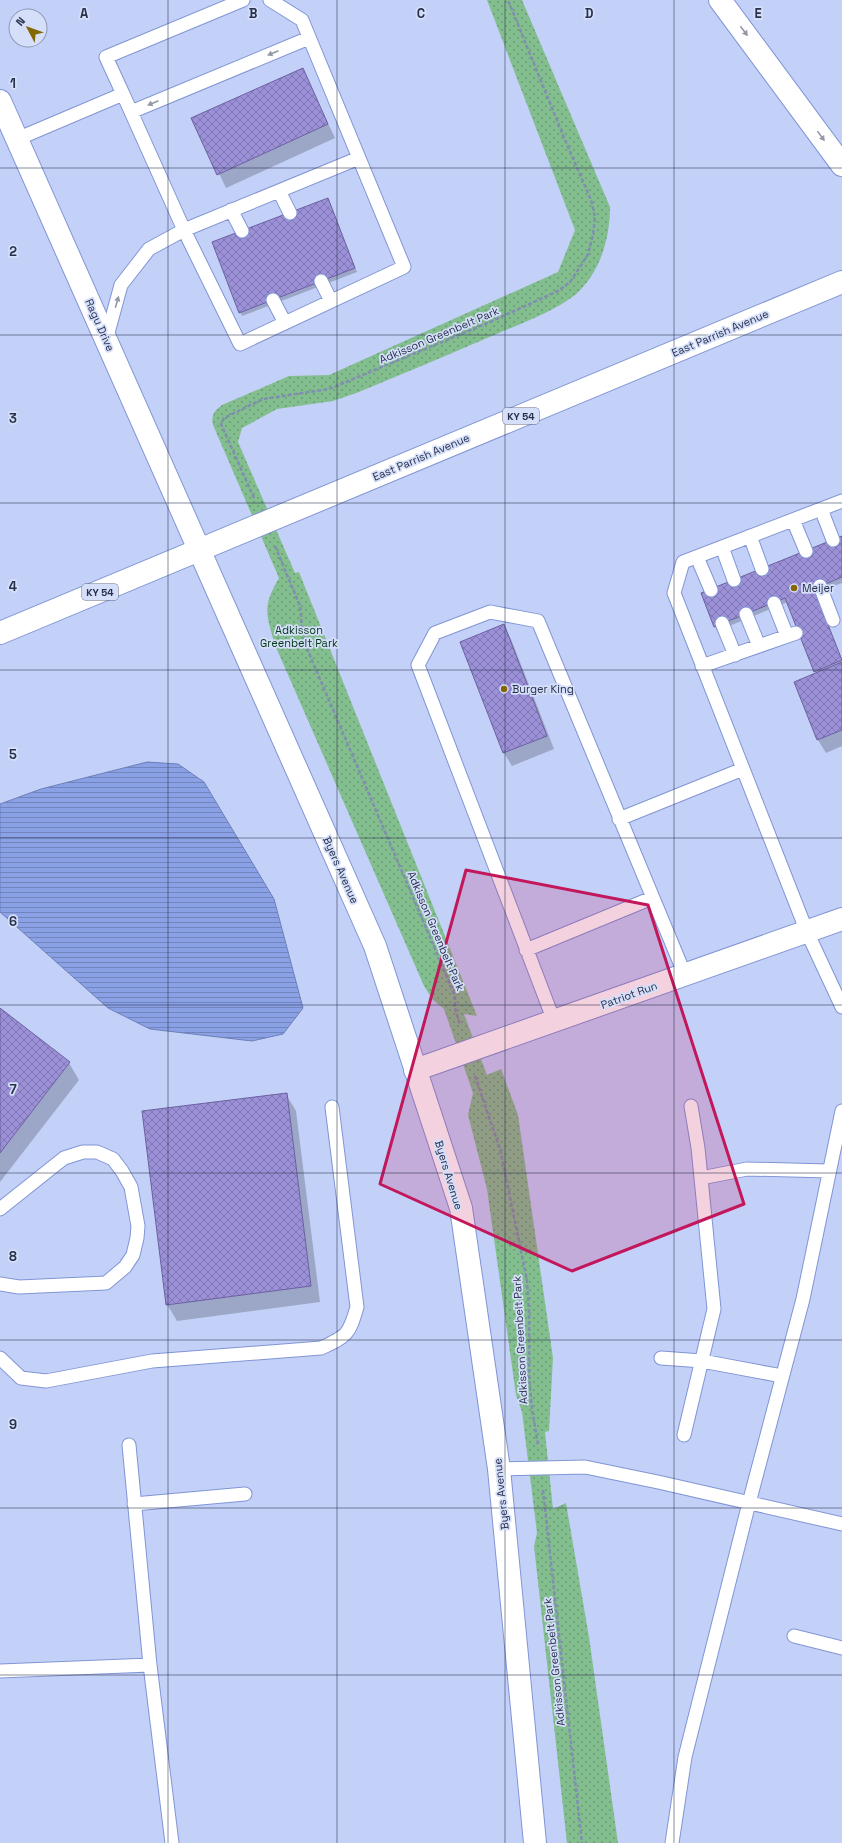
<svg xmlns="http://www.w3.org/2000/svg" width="842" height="1843" font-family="'Space Grotesk',sans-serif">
  <defs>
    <pattern id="grass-dots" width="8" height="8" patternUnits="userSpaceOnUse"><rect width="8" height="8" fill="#83be8f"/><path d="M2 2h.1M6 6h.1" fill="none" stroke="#6b9b77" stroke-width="1.8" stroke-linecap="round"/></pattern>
    <pattern id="water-rules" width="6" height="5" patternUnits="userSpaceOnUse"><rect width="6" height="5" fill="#8ba1e6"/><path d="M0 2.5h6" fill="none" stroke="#7284bc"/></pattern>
    <pattern id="building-cross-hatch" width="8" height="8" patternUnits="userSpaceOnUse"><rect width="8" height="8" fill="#9c91d9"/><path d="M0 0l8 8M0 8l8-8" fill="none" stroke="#7f77b2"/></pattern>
  </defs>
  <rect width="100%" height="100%" fill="#c3d1f9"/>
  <!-- grass -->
  <path fill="url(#grass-dots)" d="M487 0H522L610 207C610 239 600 273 575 295 555 311 522 323 499 333 452 353 405 373 359 392L333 401 277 409 242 428 238 442 295 573 299 572 477 1016 464 1014 487 1075 501 1069 518 1115 553 1358 549 1431 545 1432 553 1509 566 1503 589 1637 618 1843H567L534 1546 537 1533 522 1412 516 1395 487 1189 468 1115 473 1093 444 1009 432 999 424 986 275 645C266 613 262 607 279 578L213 425C211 415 214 411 222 405L289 376 329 375 558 272 575 230Z"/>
  <!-- water -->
  <path fill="url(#water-rules)" stroke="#6d7fb8" d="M147 762 178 764 204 782 274 899 303 1008 283 1034 252 1041 150 1029 108 1008 0 912V804L41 789Z"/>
  <!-- shadow -->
  <path fill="#0003" d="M302 69 335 138 226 188 193 118Z
    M328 199 357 272 242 316 240 312Z
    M842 538V583L815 593 842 661V746L826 753 818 740 795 682 816 674 788 602 717 631 715 627Z
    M504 626 511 639 554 749 512 766 504 753 461 643Z
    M0 1010 69 1063 79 1080 0 1182Z
    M286 1094 296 1111 320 1302 177 1321 167 1304Z"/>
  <!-- building -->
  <path fill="url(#building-cross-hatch)" stroke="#6b619f" d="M303 68 328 124 217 175 191 118Z
    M328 198 355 268 239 313 212 242Z
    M842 536V577L814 589 842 660 814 672 785 598 714 627 701 593Z
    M504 624 547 736 503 753 460 642Z
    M842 662V730L817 740 794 682Z
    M0 1008 70 1062 0 1153Z
    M287 1093 311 1286 166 1305 142 1111Z"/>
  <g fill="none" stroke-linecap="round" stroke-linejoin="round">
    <defs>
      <path id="lane" d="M123 94 184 230 240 344 404 267 302 20 270 0
        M131 112 309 38
        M17 139 123 94 106 57 243 0
        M279 191 290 213
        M231 210 242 231
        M321 281 331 301
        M273 300 285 323
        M106 340 121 285 149 249 184 230 359 158
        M842 501 683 562 674 593 807 932 842 1007
        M821 509 833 540
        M793 520 806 551
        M750 536 762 569
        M722 547 734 580
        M697 557 711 590
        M820 586 833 620
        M774 603 787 636
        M746 614 759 646
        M722 623 735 655
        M702 666 796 633
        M619 819 743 769
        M526 950 652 898
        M554 1021 418 665 435 633 490 612 538 621 685 975
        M701 1178 747 1169 829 1171
        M0 1209 64 1158 83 1152H97L113 1159 122 1171 131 1187 138 1226 137 1238 133 1255 125 1267 106 1283 19 1287 0 1284
        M0 1358 21 1378 46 1381 152 1361 321 1348C347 1336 349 1335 357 1307L332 1107
        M661 1358 702 1361 782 1376
        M684 1435 714 1309 698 1148 691 1106
        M129 1445 150 1665 172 1843
        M499 1469 585 1467 658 1482 842 1524
        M134 1504 245 1494
        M794 1636 842 1648
        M0 1671 150 1665
        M672 1843 685 1757 749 1503 803 1299 842 1111"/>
      <path id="street" d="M415 1070 842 919"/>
      <path id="secondary" d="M0 101 375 946 461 1208 499 1469 535 1843"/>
      <path id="primary" d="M0 633 842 282"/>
      <path id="highway" d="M720 0 842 165"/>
    </defs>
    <!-- lane casing -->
    <use href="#lane" stroke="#8195d4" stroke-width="15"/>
    <!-- street casing -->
    <use href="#street" stroke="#8195d4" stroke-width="24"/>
    <!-- secondary casing -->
    <use href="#secondary" stroke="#8195d4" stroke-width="24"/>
    <!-- primary casing -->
    <use href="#primary" stroke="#8195d4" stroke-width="24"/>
    <!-- highway casing -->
    <use href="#highway" stroke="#8195d4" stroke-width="24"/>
    <!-- path -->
    <path stroke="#828eb1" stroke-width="2.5" stroke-dasharray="4 2" stroke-linecap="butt" d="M254 498 221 424 224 418 263 399 329 389 490 322 558 291 570 282 580 267 588 254 593 235 595 217 591 200 565 140 508 0
      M275 546 300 606 302 629 308 651 455 996V1008L460 1025
      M475 1076 500 1149 527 1280 529 1312V1375L532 1409 538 1445
      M543 1490 582 1843"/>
    <!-- lane -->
    <use href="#lane" stroke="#fff" stroke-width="13"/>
    <!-- street -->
    <use href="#street" stroke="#fff" stroke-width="22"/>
    <!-- secondary -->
    <use href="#secondary" stroke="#fff" stroke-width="22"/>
    <!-- primary -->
    <use href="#primary" stroke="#fff" stroke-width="22"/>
    <!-- highway -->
    <use href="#highway" stroke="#fff" stroke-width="22"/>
  </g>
  <!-- one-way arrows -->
  <defs><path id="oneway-solid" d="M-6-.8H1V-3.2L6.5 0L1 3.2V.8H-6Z"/></defs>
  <g fill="#9498a5">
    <use href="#oneway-solid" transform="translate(744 31) rotate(53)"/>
    <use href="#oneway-solid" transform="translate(273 53) rotate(157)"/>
    <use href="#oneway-solid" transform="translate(153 103) rotate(157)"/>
    <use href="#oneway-solid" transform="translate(821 136) rotate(54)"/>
    <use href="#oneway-solid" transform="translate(117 302) rotate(-74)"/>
  </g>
  <!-- marked area -->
  <path fill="#c2185b" fill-opacity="0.2" stroke="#c2185b" stroke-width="3" stroke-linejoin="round" d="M466 870 648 905 744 1204 572 1271 380 1184Z"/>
  <!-- grid -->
  <path fill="none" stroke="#28314b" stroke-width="1" stroke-opacity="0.55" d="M168 0V1843M337 0V1843M505 0V1843M674 0V1843M0 168H842M0 335H842M0 503H842M0 670H842M0 838H842M0 1005H842M0 1173H842M0 1340H842M0 1508H842M0 1675H842"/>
  <!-- markers -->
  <g fill="#836700" stroke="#d5dffa" stroke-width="1.5">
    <circle cx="794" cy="588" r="4"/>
    <circle cx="504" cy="689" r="4"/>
  </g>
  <g text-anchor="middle" stroke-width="3.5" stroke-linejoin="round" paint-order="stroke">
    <!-- shield labels -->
    <g fill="#d5dffa" stroke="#5c6580" stroke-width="1">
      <rect x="503" y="408" width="36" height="16" rx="3"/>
      <rect x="82" y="584" width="36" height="16" rx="3"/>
    </g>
    <g font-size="10" font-weight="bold" fill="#28314b">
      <text x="521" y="420">KY 54</text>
      <text x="100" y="596">KY 54</text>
    </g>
    <!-- street labels -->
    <g font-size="11" fill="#28314b" stroke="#d5dffa">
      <text transform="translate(100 325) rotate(66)" y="4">Ragu Drive</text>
      <text transform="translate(720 333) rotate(-23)" y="4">East Parrish Avenue</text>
      <text transform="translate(439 335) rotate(-23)" y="4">Adkisson Greenbelt Park</text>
      <text transform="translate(421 457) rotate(-23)" y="4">East Parrish Avenue</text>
      <text transform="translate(341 870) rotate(66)" y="4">Byers Avenue</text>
      <text transform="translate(436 931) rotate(67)" y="4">Adkisson Greenbelt Park</text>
      <text transform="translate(629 995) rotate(-20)" y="4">Patriot Run</text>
      <text transform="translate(449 1175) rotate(73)" y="4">Byers Avenue</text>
      <text transform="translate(520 1340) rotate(-93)" y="4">Adkisson Greenbelt Park</text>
      <text transform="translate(501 1494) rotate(-96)" y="4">Byers Avenue</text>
      <text transform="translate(554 1662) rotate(-96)" y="4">Adkisson Greenbelt Park</text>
    </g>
    <!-- poi labels -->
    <g font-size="11" fill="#28314b" stroke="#d5dffa" text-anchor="start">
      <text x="802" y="592">Meijer</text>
      <text x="512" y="693">Burger King</text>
    </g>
    <!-- park labels -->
    <g font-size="11" fill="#023816" stroke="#d5dffa">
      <text x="299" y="634">Adkisson<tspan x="299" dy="13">Greenbelt Park</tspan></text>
    </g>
  </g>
  <g font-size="13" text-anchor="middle" font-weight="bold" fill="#28314b" stroke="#d5dffa" stroke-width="3.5" stroke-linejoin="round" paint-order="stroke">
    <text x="84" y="18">A</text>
    <text x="253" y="18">B</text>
    <text x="421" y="18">C</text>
    <text x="589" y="18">D</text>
    <text x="758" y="18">E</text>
    <text x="13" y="88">1</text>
    <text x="13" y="256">2</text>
    <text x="13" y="423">3</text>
    <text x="13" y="591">4</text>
    <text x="13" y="759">5</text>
    <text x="13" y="926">6</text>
    <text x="13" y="1094">7</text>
    <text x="13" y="1261">8</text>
    <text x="13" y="1429">9</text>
  </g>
  <!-- north arrow -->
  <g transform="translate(28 28) rotate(311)"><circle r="19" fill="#d5dffa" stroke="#9099b4"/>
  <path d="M0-3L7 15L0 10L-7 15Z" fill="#836700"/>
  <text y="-6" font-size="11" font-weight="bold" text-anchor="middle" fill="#28314b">N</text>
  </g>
</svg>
